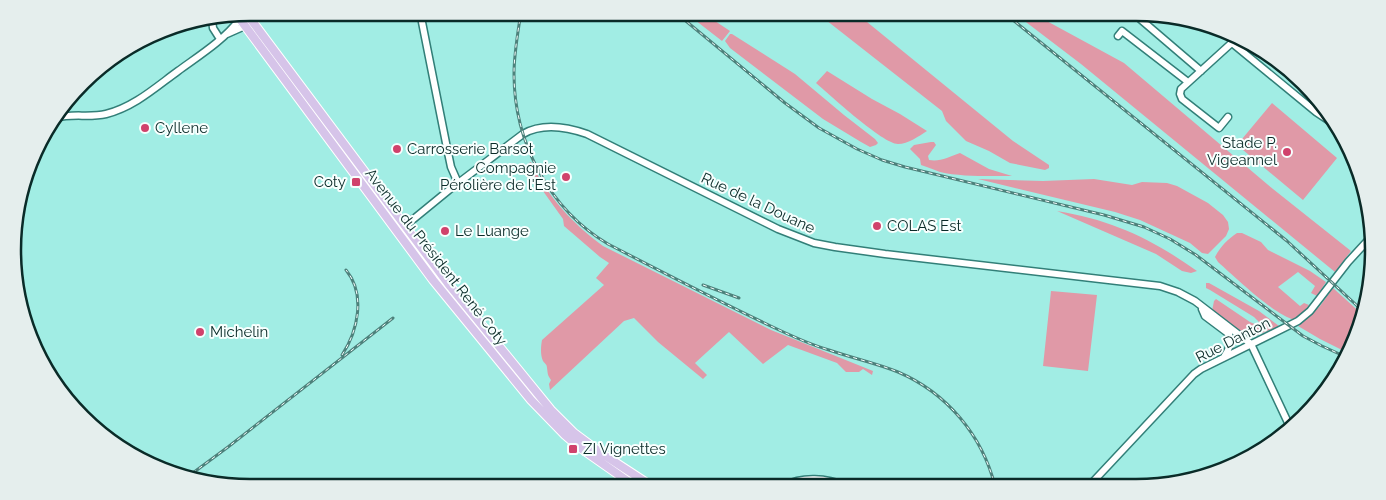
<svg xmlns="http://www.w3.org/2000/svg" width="1386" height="500" font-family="Raleway,sans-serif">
  <rect width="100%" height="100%" fill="#a1ede4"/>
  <!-- green -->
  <path fill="#e099a7" d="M686 13H703L730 31 722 41Z
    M817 13H856L1013 141 1049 165V168L1045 170 1010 163 989 151 966 141 946 121 942 111Z
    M1014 13H1032L1124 63 1273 189 1351 251 1335 272 1081 64Z
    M730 34H732L795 74 844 115 875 139 878 143 876 145 870 147 861 142 823 119 730 48 725 41Z
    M827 71 872 99 900 114 927 131C919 136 908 144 898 144 883 144 830 95 816 83Z
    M1272 103 1337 158 1303 200 1237 145Z
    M931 142H934L936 145 928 156 929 160C940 162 949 157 960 153L989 169 1012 176C990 176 961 177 940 172 934 170 928 167 921 165L920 159 910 149 914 145Z
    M531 162C547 196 573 224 603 246L771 330 873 371 872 375 863 369 859 372H846L837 363 788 345 763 364 729 332 695 363 707 375 703 379 658 342 634 318 624 321 550 390 549 384 551 380C547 374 548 374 547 368 547 364 545 364 543 361 540 354 541 346 542 340L604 285 596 278 609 263 600 257 564 226 563 219 538 184 529 163Z
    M978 179 1043 181 1094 179 1132 185 1142 182 1167 183 1177 186 1208 203 1223 215 1228 222 1229 229 1226 236 1208 254 1202 253 1190 243 1140 220 1115 212Z
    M1057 211C1112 220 1152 239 1197 271L1191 273 1182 271 1156 254Z
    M1237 233H1242L1261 242 1268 250 1310 271 1326 282 1317 296 1311 293 1315 286 1298 272 1278 287 1300 306 1304 303 1309 305 1303 314 1295 320C1273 314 1236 278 1218 262L1215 257C1220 247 1228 239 1237 233Z
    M1206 283H1209L1259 311 1279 326 1253 337 1246 335 1212 311 1214 301 1216 299 1250 322 1259 326 1260 323 1254 317 1210 290 1206 288Z
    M1333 288 1364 316 1348 353 1320 339 1298 326 1320 306Z
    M1051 291 1097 295 1088 371 1043 366Z"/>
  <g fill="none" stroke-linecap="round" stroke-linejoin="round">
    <defs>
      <path id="minor" d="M420 12 446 143 451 167 458 183
        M1132 12 1201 71
        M212 19 213 28 220 39
        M227 34 245 26
        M1118 36 1122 31 1188 82
        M1232 43 1316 112 1337 126
        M1228 117 1219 128 1182 99 1180 94 1181 89 1236 39
        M56 118C72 113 89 118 106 114 134 107 156 87 178 71 200 55 224 40 240 19L242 18
        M405 226 449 190 523 134C542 123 567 127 587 134L778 229 814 243 835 247 885 254 1160 286 1178 292 1195 301 1251 344 1291 429
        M1202 309 1205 316 1229 334C1232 343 1229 350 1224 357
        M784 486C802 476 827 478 846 486
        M1089 486 1194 374 1201 369 1298 321 1310 311 1348 262 1370 238"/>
      <path id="major" d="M246 13 450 286 551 410 574 433 601 453 653 487
        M237 15 433 280 531 400 565 435 579 447 636 487"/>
    </defs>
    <!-- minor casing -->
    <use href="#minor" stroke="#327f78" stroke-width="9"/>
    <!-- major casing -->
    <use href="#major" stroke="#fff" stroke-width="10"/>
    <!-- minor -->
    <use href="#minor" stroke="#fff" stroke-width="6"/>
    <!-- major -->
    <use href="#major" stroke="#d6c4e9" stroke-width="8"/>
    <defs>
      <path id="rail" d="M521 12C518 32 514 53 514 74 514 142 549 209 608 244 664 273 720 302 777 329 794 337 812 345 829 350 852 358 876 363 898 372 947 393 982 435 995 486
        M675 12 785 103 819 128 857 149 882 160 905 167 1104 215 1144 227 1170 239 1196 255 1303 336 1322 346 1346 357
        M1003 12 1287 241 1365 313
        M703 285 739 298
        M342 355C358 331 366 294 346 270
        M186 478 228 447 393 318"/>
    </defs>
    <!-- rail casing -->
    <use href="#rail" stroke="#4d817b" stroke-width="3"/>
    <!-- rail -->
    <use href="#rail" stroke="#f8fffe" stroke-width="1" stroke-dasharray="4" stroke-linecap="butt"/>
  </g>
  <!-- markers -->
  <g fill="#d0426c" stroke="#f8fffe" stroke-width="2">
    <circle cx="145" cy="128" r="5"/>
    <circle cx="397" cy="149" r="5"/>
    <circle cx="1287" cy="152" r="5"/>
    <circle cx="566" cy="177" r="5"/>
    <rect x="351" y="177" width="10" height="10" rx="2.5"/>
    <circle cx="877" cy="226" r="5"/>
    <circle cx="445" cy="231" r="5"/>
    <circle cx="200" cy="332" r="5"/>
    <rect x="568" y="444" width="10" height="10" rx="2.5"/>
  </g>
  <g text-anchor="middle" stroke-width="4" stroke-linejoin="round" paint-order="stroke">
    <!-- poi labels -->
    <g font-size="15" fill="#0a2b28" stroke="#f8fffe" text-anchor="start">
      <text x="155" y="133">Cyllene</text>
      <text x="1277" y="148" text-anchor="end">Stade P.<tspan x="1277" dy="17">Vigeannel</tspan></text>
      <text x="407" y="154">Carrosserie Barsot</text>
      <text x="556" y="173" text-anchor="end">Compagnie<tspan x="556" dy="17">Pérolière de l'Est</tspan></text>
      <text x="346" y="187" text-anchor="end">Coty</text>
      <text x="887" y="231">COLAS Est</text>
      <text x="455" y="236">Le Luange</text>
      <text x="210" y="337">Michelin</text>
      <text x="583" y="454">ZI Vignettes</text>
    </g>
    <!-- street labels -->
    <g font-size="15" fill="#0a2b28" stroke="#f8fffe">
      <text transform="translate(758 203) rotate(25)" y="5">Rue de la Douane</text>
      <text transform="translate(436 257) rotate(52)" y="5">Avenue du Président René Coty</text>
      <text transform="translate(1233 340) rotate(-27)" y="5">Rue Danton</text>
    </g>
  </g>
  <!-- crop -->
  <path d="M0 0H1386V500H0ZM250 21H1136A229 229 0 0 1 1365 250V250A229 229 0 0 1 1136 479H250A229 229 0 0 1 21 250V250A229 229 0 0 1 250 21Z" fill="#e5eeed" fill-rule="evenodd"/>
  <path fill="none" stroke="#0a2b28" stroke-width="2.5" d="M250 21H1136A229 229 0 0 1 1365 250V250A229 229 0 0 1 1136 479H250A229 229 0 0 1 21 250V250A229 229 0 0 1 250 21Z"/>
</svg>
